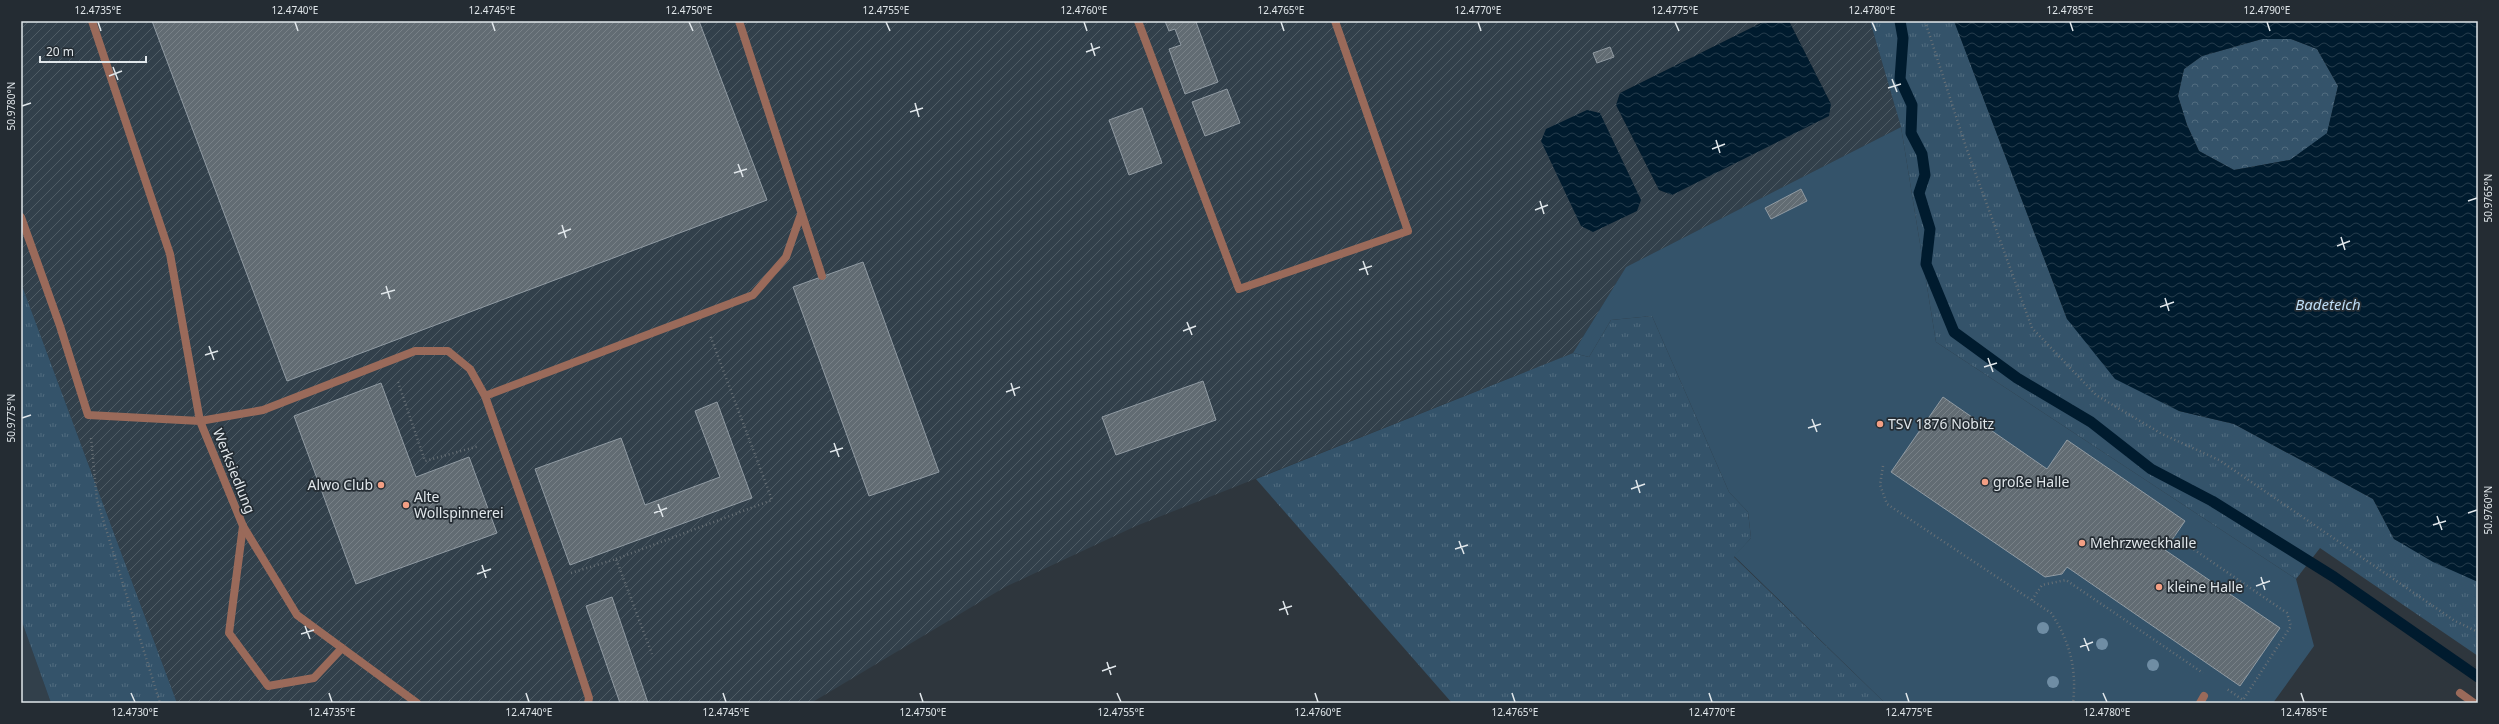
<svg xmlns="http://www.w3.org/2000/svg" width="2499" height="724" font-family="'Noto Sans',sans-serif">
  <defs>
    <pattern id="industrial-furrows" width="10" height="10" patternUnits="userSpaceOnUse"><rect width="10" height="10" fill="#32404b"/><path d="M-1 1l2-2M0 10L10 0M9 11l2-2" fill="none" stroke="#4f5c65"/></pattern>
    <pattern id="grass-tufts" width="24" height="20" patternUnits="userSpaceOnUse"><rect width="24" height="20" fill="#34536a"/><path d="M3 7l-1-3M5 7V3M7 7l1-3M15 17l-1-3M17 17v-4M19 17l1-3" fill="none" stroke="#516c7f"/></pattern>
    <pattern id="forest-crowns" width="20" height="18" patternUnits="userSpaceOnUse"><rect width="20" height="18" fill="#34536a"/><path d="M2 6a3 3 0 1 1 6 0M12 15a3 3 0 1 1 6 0" fill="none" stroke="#516c7f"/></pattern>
    <pattern id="water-waves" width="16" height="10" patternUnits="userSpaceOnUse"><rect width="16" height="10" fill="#001b2e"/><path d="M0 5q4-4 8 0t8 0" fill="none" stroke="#253c4c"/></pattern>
    <pattern id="building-hatch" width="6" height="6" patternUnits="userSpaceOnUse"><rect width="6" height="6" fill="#626c73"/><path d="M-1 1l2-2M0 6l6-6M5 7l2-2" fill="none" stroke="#788187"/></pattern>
  </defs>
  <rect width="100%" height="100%" fill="#2e363d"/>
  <!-- built -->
  <path fill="#32404b" d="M21 619 51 703H21Z"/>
  <!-- industrial -->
  <path fill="url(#industrial-furrows)" d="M21 21H1765L1620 93 1616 105 1659 190 1672 195 1831 104 1789 21H1870L1901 127 1626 267 1573 353 1136 526 1005 587 811 703H177L21 283Z"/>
  <!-- grass -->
  <path fill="url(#grass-tufts)" d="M1870 21H1954L1955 23 2067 319 2179 411 2234 424 2373 499 2394 539 2478 582V656L2320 548 2296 579 1936 342 1901 127Z
    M21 283 177 703H51L21 619Z
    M1652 316 1729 492 1748 512 1751 538 1734 557 1885 703H1452L1256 479 1573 353 1589 357 1611 320Z"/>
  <!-- forest -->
  <path fill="url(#forest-crowns)" d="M2262 39H2291L2317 49 2338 86 2327 134 2290 160 2234 170 2199 151 2187 125 2178 96 2184 69 2202 56Z"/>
  <!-- pitch -->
  <path fill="#34536a" d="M1901 127 1936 342 2296 579 2314 646 2273 703H1885L1734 556 1751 538 1748 512 1729 492 1652 316 1611 320 1589 357 1573 353 1626 267Z"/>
  <!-- water -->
  <path fill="url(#water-waves)" fill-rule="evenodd" d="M1765 21H1789L1831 104 1829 116 1672 195 1659 190 1616 105 1620 93Z
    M1954 21H2478V582L2433 562 2394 539 2373 499 2234 424 2179 411 2115 379 2067 319ZM2262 39H2291L2317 49 2338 86 2327 133 2290 160 2234 170 2199 151 2187 125 2178 96 2184 69 2202 56Z
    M1587 110 1600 113 1641 200 1637 211 1593 232 1581 226 1541 141 1546 129Z"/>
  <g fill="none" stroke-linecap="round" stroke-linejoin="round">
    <!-- stream -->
    <path stroke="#001b2e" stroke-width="11" d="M1900 21 1903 38 1900 79 1912 105 1911 133 1922 154 1925 175 1919 193 1930 229 1926 264 1954 332 2017 378 2091 422 2151 469 2212 501 2334 577 2478 677"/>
  </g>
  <!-- building -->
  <path fill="url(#building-hatch)" stroke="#919ba3" d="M152 21H699L767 200 287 381Z
    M1165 21H1199L1196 22 1218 82 1185 94 1169 49 1181 45 1175 29 1169 31Z
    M1610 47 1614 57 1597 63 1593 53Z
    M1227 89 1240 123 1205 136 1192 102Z
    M1142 108 1162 163 1129 175 1109 120Z
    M1801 189 1807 201 1771 219 1765 208Z
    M863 262 939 472 869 496 793 287Z
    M1203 381 1216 420 1116 455 1102 417Z
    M381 383 416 477 469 457 497 533 356 584 294 416Z
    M1943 397 2047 469 2067 440 2185 521 2165 550 2280 628 2240 686 2067 567 2062 574 2045 577 1891 472Z
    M717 402 752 498 570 565 535 469 621 438 645 505 720 477 695 411Z
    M612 597 648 703H620L586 606Z"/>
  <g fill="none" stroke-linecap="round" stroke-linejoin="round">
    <!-- path -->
    <path stroke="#687076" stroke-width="2.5" stroke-dasharray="1 3" stroke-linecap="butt" d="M1925 21 1966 147 2032 328 2096 395 2162 434 2219 460 2455 621 2478 632
      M398 382 425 461 479 446
      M91 438 97 500 160 703
      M1883 466 1880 485 1887 504 2051 613C2070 641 2077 670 2073 703
      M2174 536 2287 613 2291 626 2243 700 2227 689
      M616 559 772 500 710 335
      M571 573 616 559 652 654
      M2032 600 2042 585 2066 580 2203 673"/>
    <!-- lane -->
    <path stroke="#9a6a5a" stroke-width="8" d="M92 21 170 254 200 421 263 410 415 351H448L470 369 485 396 550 580 589 698 588 703
      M739 21 822 276
      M1138 21 1239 289 1408 231 1335 21
      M485 396 753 295 786 257 801 214
      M243 526 229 633 268 686 314 678 342 648
      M2460 693 2474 703
      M2200 703 2204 696"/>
    <!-- street -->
    <path stroke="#9a6a5a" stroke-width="8" d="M21 217 60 326 88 415 200 421 243 526 297 615 417 703"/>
  </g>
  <!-- trees -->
  <g fill="#6f8da4">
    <circle cx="2043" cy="628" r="6"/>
    <circle cx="2102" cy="644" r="6"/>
    <circle cx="2153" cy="665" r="6"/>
    <circle cx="2053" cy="682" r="6"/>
  </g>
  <!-- ticks -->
  <path fill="none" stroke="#e1e7eb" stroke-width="1.5" d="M98 22 101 31M295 22 298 31M492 22 495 31M689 22 693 31M886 22 890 31M1084 22 1087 31M1281 22 1284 31M1478 22 1481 31M1675 22 1679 31M1872 22 1876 31M2070 22 2073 31M2267 22 2270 31M1091 43 1095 56M1086 52 1100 47M113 67 118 80M109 76 122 71M1892 79 1897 92M1888 88 1901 84M915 103 919 117M22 106 31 103M910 112 923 108M1716 140 1720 153M1712 149 1725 144M738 164 743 177M734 173 747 169M1540 201 1544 214M2468 201 2477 198M1535 210 1548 205M562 225 566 238M558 234 571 229M2341 237 2345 250M2337 246 2350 241M1363 261 1368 275M1359 270 1372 266M386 286 390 299M381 294 395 290M2165 298 2169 311M2160 307 2174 302M1187 322 1192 335M1183 331 1196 326M209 346 214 360M205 355 218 351M1988 358 1993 372M1984 367 1997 363M1011 383 1015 396M1006 392 1020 387M22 418 31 415M1812 419 1817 432M1808 428 1821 424M834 443 839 457M830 452 843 448M1636 480 1640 493M1631 489 1645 484M658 504 663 517M654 513 667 508M2468 513 2477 510M2437 516 2442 530M2433 525 2446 521M1459 541 1464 554M1455 549 1468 545M482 565 486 578M477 574 491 569M2261 577 2265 590M2256 586 2270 581M1283 601 1288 615M1279 610 1292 606M305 626 310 639M301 634 314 630M2084 638 2089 651M2080 647 2093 642M1107 662 1111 675M1102 671 1116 666M131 693 135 702M329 693 332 702M526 693 529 702M723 693 726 702M920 693 923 702M1117 693 1121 702M1315 693 1318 702M1512 693 1515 702M1709 693 1712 702M1906 693 1909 702M2103 693 2107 702M2301 693 2304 702"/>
  <!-- markers -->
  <g fill="#f39f84" stroke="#242c33" stroke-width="1.5">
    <circle cx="1880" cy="424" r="4"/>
    <circle cx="1985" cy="482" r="4"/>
    <circle cx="381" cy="485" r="4"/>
    <circle cx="406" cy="505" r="4"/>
    <circle cx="2082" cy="543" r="4"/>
    <circle cx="2159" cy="587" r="4"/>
  </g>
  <g text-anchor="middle" stroke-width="3.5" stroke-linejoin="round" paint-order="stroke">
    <!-- poi labels -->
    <g font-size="14" fill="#e1e7eb" stroke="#242c33" text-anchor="start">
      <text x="1888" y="429">TSV 1876 Nobitz</text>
      <text x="1993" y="487">große Halle</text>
      <text x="373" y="490" text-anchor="end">Alwo Club</text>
      <text x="414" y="502">Alte<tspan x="414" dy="16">Wollspinnerei</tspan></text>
      <text x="2090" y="548">Mehrzweckhalle</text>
      <text x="2167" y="592">kleine Halle</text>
    </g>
    <!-- street labels -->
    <g font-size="14" fill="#e1e7eb" stroke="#242c33">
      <text transform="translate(234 471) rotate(68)" y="5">Werksiedlung</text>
    </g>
    <!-- water labels -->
    <g font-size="15" font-style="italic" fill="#beddf6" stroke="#242c33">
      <text x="2328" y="310">Badeteich</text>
    </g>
  </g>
  <!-- border -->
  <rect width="2499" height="724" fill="none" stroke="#242c33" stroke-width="44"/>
  <!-- scale -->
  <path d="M40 56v6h106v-6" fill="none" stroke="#e1e7eb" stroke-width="2"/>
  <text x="46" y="56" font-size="12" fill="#e1e7eb" stroke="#242c33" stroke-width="3" paint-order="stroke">20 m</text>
  <rect x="22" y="22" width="2455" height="680" fill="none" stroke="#e1e7eb" stroke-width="1.5"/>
  <g font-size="10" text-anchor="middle" fill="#e1e7eb">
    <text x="98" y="14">12.4735°E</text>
    <text x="295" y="14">12.4740°E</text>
    <text x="492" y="14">12.4745°E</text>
    <text x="689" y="14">12.4750°E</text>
    <text x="886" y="14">12.4755°E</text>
    <text x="1084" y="14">12.4760°E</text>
    <text x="1281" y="14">12.4765°E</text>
    <text x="1478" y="14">12.4770°E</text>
    <text x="1675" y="14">12.4775°E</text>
    <text x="1872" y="14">12.4780°E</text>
    <text x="2070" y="14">12.4785°E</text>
    <text x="2267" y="14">12.4790°E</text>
    <text transform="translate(11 106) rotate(-90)" y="4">50.9780°N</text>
    <text transform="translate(2488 198) rotate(-90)" y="4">50.9765°N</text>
    <text transform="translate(11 418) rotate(-90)" y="4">50.9775°N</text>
    <text transform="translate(2488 510) rotate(-90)" y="4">50.9760°N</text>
    <text x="135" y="716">12.4730°E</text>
    <text x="332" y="716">12.4735°E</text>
    <text x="529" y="716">12.4740°E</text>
    <text x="726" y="716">12.4745°E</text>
    <text x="923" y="716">12.4750°E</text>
    <text x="1121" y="716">12.4755°E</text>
    <text x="1318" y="716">12.4760°E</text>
    <text x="1515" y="716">12.4765°E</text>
    <text x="1712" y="716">12.4770°E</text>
    <text x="1909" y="716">12.4775°E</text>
    <text x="2107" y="716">12.4780°E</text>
    <text x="2304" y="716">12.4785°E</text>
  </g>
</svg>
